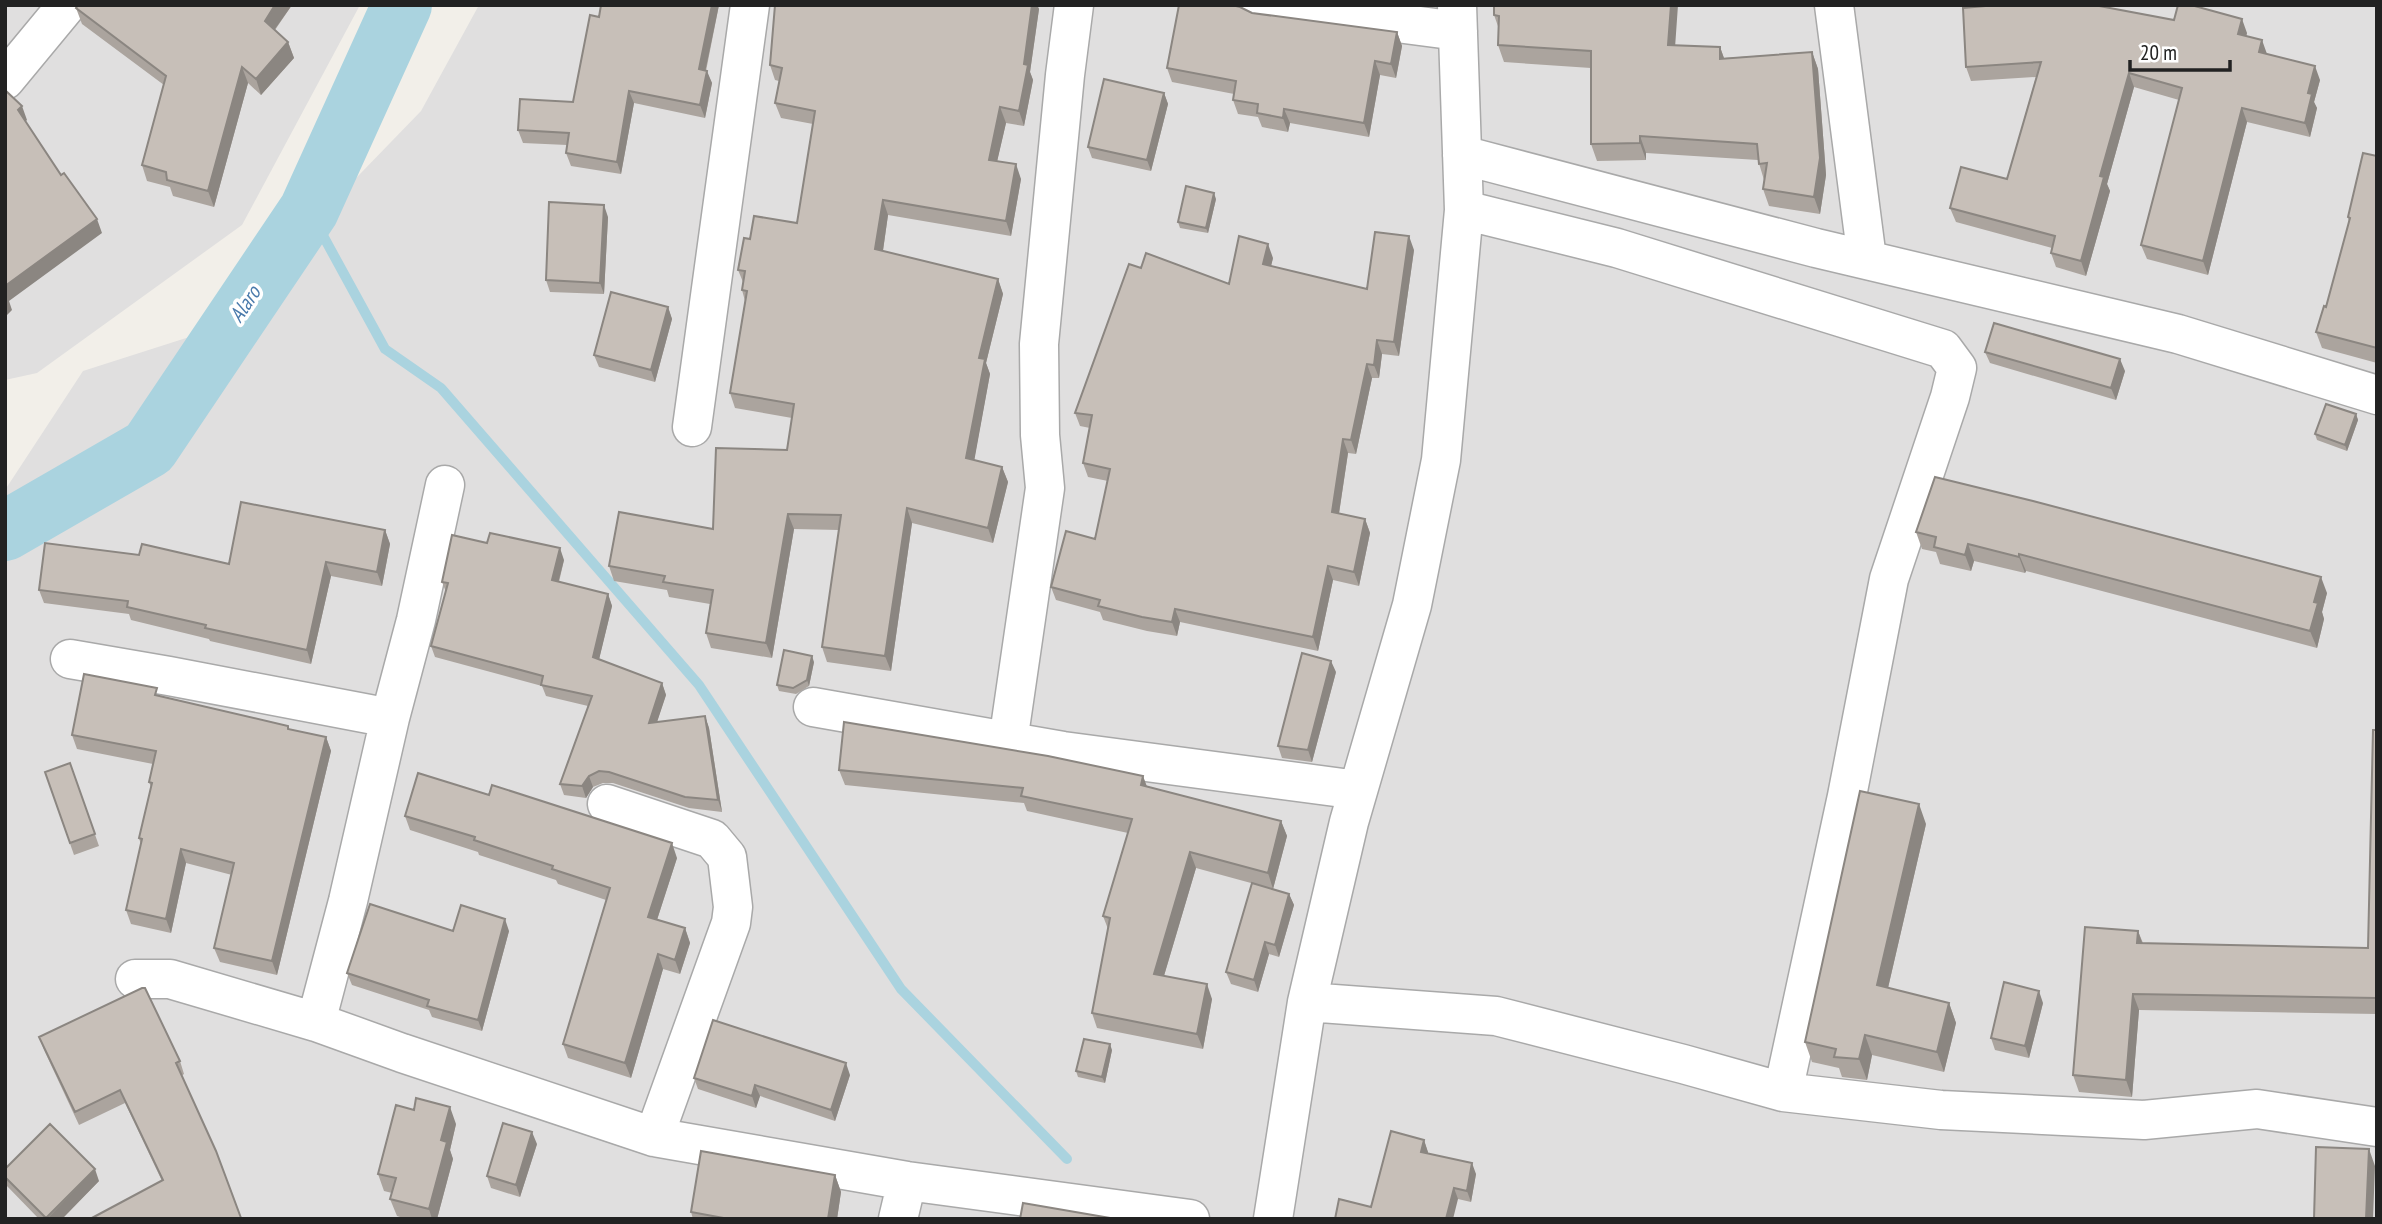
<svg xmlns="http://www.w3.org/2000/svg" width="2382" height="1224" font-family="'PT Sans Narrow',sans-serif">
  <rect width="100%" height="100%" fill="#f2efe9"/>
  <!-- residential -->
  <path fill="#e0dfdf" d="M5 5H360L242 225 37 373 5 380Z
    M479 5H2377V1219H5V490L83 371 208 331 421 111Z"/>
  <g fill="none" stroke-linecap="round" stroke-linejoin="round">
    <!-- stream -->
    <path stroke="#aad3df" stroke-width="10" d="M309 210 385 349 441 388 699 685 901 989 1067 1159"/>
    <!-- river -->
    <path stroke="#aad3df" stroke-width="60" d="M5 531 149 448 309 210 402 5"/>
    <defs>
      <path id="minor" d="M1260 5 1458 31
        M1834 5 1867 259
        M5 80 67 5
        M1462 155 1816 248 2178 334 2377 395
        M1464 210 1617 248 1943 349 1957 368 1950 397 1889 579 1847 796 1783 1092
        M692 427 750 5
        M70 659 169 676 390 718
        M813 707 1063 751 1358 790
        M1008 742 1045 488 1040 435 1039 344 1065 75 1074 5
        M607 804 712 839 727 857 733 907 731 923 654 1137
        M135 979H170L316 1022 402 1053 654 1137 907 1181 1190 1219
        M1307 1002 1496 1016 1683 1064 1783 1092 1941 1110 2144 1120 2257 1109 2377 1127
        M316 1022 348 901 390 718 416 620 445 485
        M898 1219 907 1181
        M1273 1219 1307 1002 1349 822 1412 605 1441 460 1464 210 1457 5"/>
    </defs>
    <!-- minor casing -->
    <use href="#minor" stroke="#a9a9a9" stroke-width="41"/>
    <!-- minor -->
    <use href="#minor" stroke="#fff" stroke-width="38"/>
  </g>
  <!-- wall -->
  <path fill="#aba49e" d="M78 5H292L275 30 288 42 294 58 261 95 248 83 214 207 173 196 170 187 147 181 142 165 164 85 82 24 76 8Z
    M601 5H719L706 71 712 83 705 118 634 103 621 174 571 166 566 153 567 145 523 143 518 130 573 102 599 17Z
    M775 5H1037L1039 9 1030 72 1033 80 1024 126 1006 123 997 161 1021 179 1011 236 888 215 883 251 998 279 1003 294 986 363 990 374 974 460 1002 467 1008 482 993 543 912 523 891 671 827 662 822 647 839 530 794 529 772 658 711 648 706 633 710 604 669 597 667 590 614 581 609 566 713 529 787 450 792 418 735 408 730 393 745 301 742 290 743 282 738 270 750 239 797 223 813 124 781 118 775 103 779 81 775 80 770 65Z
    M1252 13 1397 32 1402 46 1396 78 1380 75 1369 137 1290 123 1288 132 1262 127 1258 117 1238 114 1233 100 1234 94 1172 82 1167 68Z
    M1494 15 1675 46 1720 47 1724 58 1812 52 1818 69 1826 175 1820 214 1769 206 1763 189 1764 180 1758 160 1646 153V160L1597 161 1591 144V68L1504 62 1498 45 1499 29Z
    M2174 20 2247 33 2246 36 2267 54 2320 80 2314 102 2317 108 2310 137 2247 122 2208 275 2147 259 2141 245 2179 100 2134 87 2107 184 2110 191 2086 276 2056 267 2051 253 2052 248 1956 222 1950 208 2007 179 2036 77 1971 81 1966 67Z
    M1164 93 1168 104 1151 171 1092 158 1088 147Z
    M2377 156V363L2322 348 2316 332 2326 307 2349 222 2348 217Z
    M1216 199 1208 233 1180 228 1178 222Z
    M608 217 604 294 550 292 546 280Z
    M1414 250 1399 356 1382 354 1379 378H1372L1356 454 1348 453 1339 514 1365 519 1370 533 1359 586 1333 580 1318 651 1180 622 1177 636 1147 631 1103 620 1100 612 1056 600 1051 587 1095 539 1108 481 1088 477 1083 463 1090 428 1080 426 1075 413 1141 268 1229 284 1273 258 1271 266 1367 289Z
    M668 307 672 319 655 382 599 367 594 355Z
    M1985 352 2125 371 2116 400 1990 363Z
    M2356 414 2358 420 2347 451 2317 440 2315 434Z
    M385 530 390 544 382 586 331 576 311 664 210 641 209 639 131 620 129 614 44 603 39 590 139 555 229 564Z
    M1916 532 2327 593 2322 612 2324 619 2317 648 2026 571 2025 573 1974 561 1971 571 1940 564 1936 552 1922 549Z
    M564 560 559 582 608 594 612 606 599 659 662 683 666 695 657 722 705 716 709 728 722 812 689 808 613 783H603L593 787 586 798 564 795 560 784 588 706 546 696 542 686 435 657 431 646 446 592 442 582Z
    M814 662 809 686 796 694 779 691 777 685Z
    M1336 672 1312 762 1282 758 1278 746Z
    M160 696 288 726 289 729 326 737 331 751 277 975 220 962 214 948 232 875 186 863 171 933 131 924 126 910 141 845 139 838 151 787 149 782 153 764 77 749 72 735Z
    M2377 730V1014L2139 1010 2132 1097 2079 1092 2073 1075 2138 931 2143 943 2368 948Z
    M70 763 99 846 74 855 45 772Z
    M839 770 1143 776 1146 786 1281 821 1287 836 1273 889 1196 868 1164 976 1212 999 1203 1049 1097 1028 1092 1013 1108 929 1103 916 1128 833 1027 811 1024 803 845 785Z
    M405 816 677 858 657 920 685 928 690 943 680 974 663 969 631 1078 568 1058 563 1044 606 900 558 884 556 880 479 855 478 852 410 830Z
    M1926 824 1888 988 1949 1003 1956 1023 1944 1072 1872 1055 1867 1080 1842 1077 1839 1068 1812 1062 1805 1042Z
    M1289 894 1294 905 1279 957 1269 954 1258 992 1231 984 1226 972Z
    M453 931H509L482 1031 432 1017 429 1010 352 985 347 973Z
    M2043 1003 2029 1058 1995 1050 1991 1038Z
    M39 1037 180 1061 184 1074 181 1076 216 1151 241 1219H90L162 1181 125 1103 79 1125 44 1050Z
    M1112 1050 1105 1083 1078 1077 1076 1071Z
    M850 1075 835 1121 760 1096 756 1108 698 1089 694 1078Z
    M456 1124 450 1150 453 1159 437 1219H406L397 1216 390 1199 392 1193 384 1191 378 1174Z
    M1424 1140 1428 1153 1476 1174 1471 1202 1458 1199 1371 1207Z
    M537 1144 520 1197 491 1188 487 1176Z
    M5 1169 99 1181 62 1219H39L6 1185Z
    M835 1175 841 1192 837 1219H693L691 1212Z"/>
  <!-- shaded-wall -->
  <path fill="#8b8681" d="M275 5H292L270 36 265 21Z
    M712 5H719L703 82 699 69Z
    M1031 5H1037L1039 9 1030 72 1033 80 1024 126 1019 111Z
    M1671 5H1678L1674 62 1668 45Z
    M2242 19 2247 33 2243 48 2238 34Z
    M1397 32 1402 46 1396 78 1391 64Z
    M2262 40 2267 54 2259 52Z
    M288 42 294 58 261 95 256 79Z
    M1720 47 1726 64 1720 59Z
    M1812 52 1818 69 1826 175 1820 214 1814 197Z
    M1375 61 1380 75 1369 137 1364 123Z
    M2315 66 2320 80 2314 102 2317 108 2310 137 2305 123 2308 93Z
    M242 67 248 83 214 207 208 191Z
    M707 71 712 83 705 118 700 105Z
    M2129 73 2134 87 2107 184 2110 191 2086 276 2081 261 2100 176Z
    M629 91 634 103 621 174 617 162Z
    M1164 93 1168 104 1151 171 1147 160Z
    M22 106 27 120 23 124 18 110Z
    M1000 107 1006 123 994 175 989 160Z
    M2242 108 2247 122 2208 275 2203 261Z
    M1284 109 1290 123 1288 132 1283 118Z
    M1640 136 1646 153V160L1640 143Z
    M1016 164 1021 179 1011 236 1006 221Z
    M1214 193 1216 199 1208 233 1206 228Z
    M883 200 888 215 881 264 875 249Z
    M604 205 608 217 604 294 600 283Z
    M97 219 102 233 9 301 12 310 5 317V286Z
    M1409 236 1414 250 1399 356 1394 342Z
    M1268 244 1273 258 1268 278 1263 264Z
    M998 279 1003 294 986 363 990 374 972 473 966 458 979 358Z
    M668 307 672 319 655 382 651 370Z
    M1377 340 1382 354 1379 378 1374 365Z
    M2120 359 2125 371 2116 400 2111 388Z
    M1367 364 1372 378 1356 454 1351 440Z
    M2356 414 2358 420 2347 451 2345 445Z
    M1343 439 1348 453 1337 526 1332 512Z
    M1002 467 1008 482 993 543 988 528Z
    M907 508 912 523 891 671 885 656Z
    M788 514 794 529 772 658 766 643Z
    M1365 519 1370 533 1359 586 1354 572Z
    M385 530 390 544 382 586 377 572Z
    M1968 544 1974 561 1971 571 1965 555Z
    M560 548 564 560 556 591 552 580Z
    M2019 554 2026 571 2025 573 2019 557Z
    M326 562 331 576 311 664 307 650Z
    M1328 566 1333 580 1318 651 1313 637Z
    M2321 577 2327 593 2322 612 2324 619 2317 648 2310 631 2314 602Z
    M608 594 612 606 597 668 593 657Z
    M1175 609 1180 622 1177 636 1172 622Z
    M812 656 814 662 809 686 807 680Z
    M1331 661 1336 672 1312 762 1308 750Z
    M662 683 666 695 653 734 649 723Z
    M705 716 709 728 722 812 718 800Z
    M326 737 331 751 277 975 272 961Z
    M589 776 593 787 586 798 582 786Z
    M1143 776 1149 792 1141 785Z
    M1919 804 1926 824 1884 1005 1877 985Z
    M1281 821 1287 836 1273 889 1268 873Z
    M672 843 677 858 653 932 648 917Z
    M181 849 186 863 171 933 166 919Z
    M1190 852 1196 868 1160 989 1154 974Z
    M1289 894 1294 905 1279 957 1275 945Z
    M505 919 509 931 482 1031 478 1020Z
    M685 928 690 943 680 974 675 960Z
    M2138 931 2144 948 2137 943Z
    M1265 942 1269 954 1258 992 1254 980Z
    M658 954 663 969 631 1078 625 1063Z
    M1207 984 1212 999 1203 1049 1197 1034Z
    M2039 991 2043 1003 2029 1058 2025 1046Z
    M2133 994 2139 1010 2132 1097 2126 1080Z
    M1949 1003 1956 1023 1944 1072 1937 1052Z
    M1865 1035 1872 1055 1867 1080 1859 1059Z
    M1110 1044 1112 1050 1105 1083 1102 1077Z
    M846 1063 850 1075 835 1121 831 1110Z
    M755 1085 760 1096 756 1108 752 1096Z
    M450 1107 456 1124 450 1150 453 1159 437 1219H432L429 1209 441 1140Z
    M532 1132 537 1144 520 1197 516 1185Z
    M1424 1140 1428 1152 1425 1163 1421 1152Z
    M2369 1149 2375 1166 2373 1219H2366Z
    M1472 1163 1476 1174 1471 1202 1467 1191Z
    M95 1169 99 1181 62 1219H47Z
    M835 1175 841 1192 837 1219H828Z
    M1454 1188 1458 1199 1453 1219H1446Z"/>
  <!-- building -->
  <path fill="#c7bfb8" stroke="#8b8681" stroke-width="2" d="M78 5H275L265 21 288 42 256 79 242 67 208 191 167 180 166 172 142 165 166 76 76 8Z
    M601 5H712L699 69 707 71 700 105 629 91 617 162 566 153 569 133 518 130 520 99 573 102 590 15 599 17Z
    M775 5H1032L1024 64 1028 65 1019 111 1000 107 989 160 1016 164 1006 221 883 200 875 249 998 279 979 358 985 359 966 458 1002 467 988 528 907 508 885 656 822 647 841 515 788 514 766 643 706 633 713 590 663 582 665 576 609 566 619 512 713 529 716 448 787 450 794 404 730 393 747 291 742 290 745 271 738 270 744 238 750 239 754 216 797 223 815 111 775 103 782 68 770 65Z
    M1179 5H1232L1240 7 1252 13 1397 32 1391 64 1375 61 1364 123 1284 109 1283 118 1257 113 1258 104 1233 100 1236 81 1167 68Z
    M1494 5H1671L1668 45 1720 47V59L1812 52 1820 158 1814 197 1763 189 1767 163 1759 164 1757 144 1640 136V143L1591 144V51L1498 45 1499 16 1494 15Z
    M1997 5H2094L2174 20 2178 5H2191L2242 19 2238 34 2262 40 2259 52 2315 66 2308 93 2312 94 2305 123 2242 108 2203 261 2141 245 2182 88 2129 73 2100 176 2104 177 2081 261 2051 253 2055 236 1950 208 1961 167 2007 179 2041 62 1966 67 1963 8Z
    M1104 79 1164 93 1147 160 1088 147Z
    M5 90 22 106 18 110 61 175 64 173 97 219 5 286Z
    M2363 153 2377 156V348L2316 332 2324 306 2326 307 2350 218 2348 217Z
    M1186 186 1214 193 1206 228 1178 222Z
    M549 202 604 205 600 283 546 280Z
    M1375 232 1409 236 1394 342 1377 340 1374 365 1367 364 1351 440 1343 439 1332 512 1365 519 1354 572 1328 566 1313 637 1175 609 1172 622 1142 617 1098 606 1100 600 1051 587 1066 531 1095 539 1110 469 1083 463 1092 415 1075 413 1129 264 1141 268 1146 253 1229 284 1239 236 1268 244 1263 264 1367 289Z
    M611 292 668 307 651 370 594 355Z
    M1994 323 2120 359 2111 388 1985 352Z
    M2326 404 2356 414 2345 445 2315 434Z
    M1935 477 2033 501 2321 577 2314 602 2318 603 2310 631 2019 554V557L1968 544 1965 555 1934 547 1936 537 1916 532Z
    M241 502 385 530 377 572 326 562 307 650 205 628 206 625 127 607 128 601 39 590 45 543 139 555 142 544 229 564Z
    M490 533 560 548 552 580 608 594 593 657 662 683 649 723 705 716 718 800 685 797 609 772 599 771 589 776 582 786 560 784 592 696 541 685 543 676 431 646 448 583 442 582 452 535 487 543Z
    M784 650 812 656 807 680 793 688 777 685Z
    M1302 653 1331 661 1308 750 1278 746Z
    M84 674 157 688 155 695 288 726V729L326 737 272 961 214 948 234 863 181 849 166 919 126 910 142 839 139 838 152 783 149 782 156 751 72 735Z
    M844 722 1048 756 1143 776 1141 785 1281 821 1268 873 1190 852 1154 974 1207 984 1197 1034 1092 1013 1110 918 1103 916 1132 819 1021 796 1023 788 839 770Z
    M2373 730H2377V998L2133 994 2126 1080 2073 1075 2085 927 2138 931 2137 943 2368 948Z
    M70 763 95 834 70 843 45 772Z
    M418 773 489 795 492 785 672 843 648 917 685 928 675 960 658 954 625 1063 563 1044 610 888 552 869 553 866 474 840 475 837 405 816Z
    M1860 791 1919 804 1877 985 1949 1003 1937 1052 1865 1035 1859 1059 1834 1057 1836 1049 1805 1042Z
    M1252 883 1289 894 1275 945 1265 942 1254 980 1226 972Z
    M370 904 453 931 461 905 505 919 478 1020 427 1006 429 1000 347 973Z
    M2004 982 2039 991 2025 1046 1991 1038Z
    M142 988H145L180 1061 176 1063 216 1151 241 1218 90 1219 163 1180 120 1090 75 1112 39 1037Z
    M713 1020 846 1063 831 1110 755 1085 752 1096 694 1078Z
    M1084 1039 1110 1044 1102 1077 1076 1071Z
    M416 1098 450 1107 441 1140 447 1142 429 1209 390 1199 396 1178 378 1174 396 1105 414 1110Z
    M503 1123 532 1132 516 1185 487 1176Z
    M50 1124 95 1169 46 1218 5 1177V1169Z
    M1391 1131 1424 1140 1421 1152 1472 1163 1467 1191 1454 1188 1446 1219H1335L1339 1199 1371 1207Z
    M2316 1147 2369 1149 2366 1219H2314Z
    M701 1151 835 1175 828 1219H729L691 1212Z
    M1023 1203 1116 1219H1020Z"/>
  <g text-anchor="middle" stroke-width="7" stroke-linejoin="round" paint-order="stroke">
    <!-- water labels -->
    <g font-size="21" font-style="italic" fill="#4a7aab" stroke="#fff">
      <text transform="translate(245 304) rotate(-56)" y="7">Alaro</text>
    </g>
  </g>
  <!-- border -->
  <rect width="2382" height="1224" fill="none" stroke="#222222" stroke-width="14"/>
  <!-- scale -->
  <path d="M2130 60v10h100v-10" fill="none" stroke="#222222" stroke-width="3.5"/>
  <text x="2140" y="60" font-size="21" fill="#222222" stroke="#ffffff" stroke-width="5" paint-order="stroke">20 m</text>
</svg>
